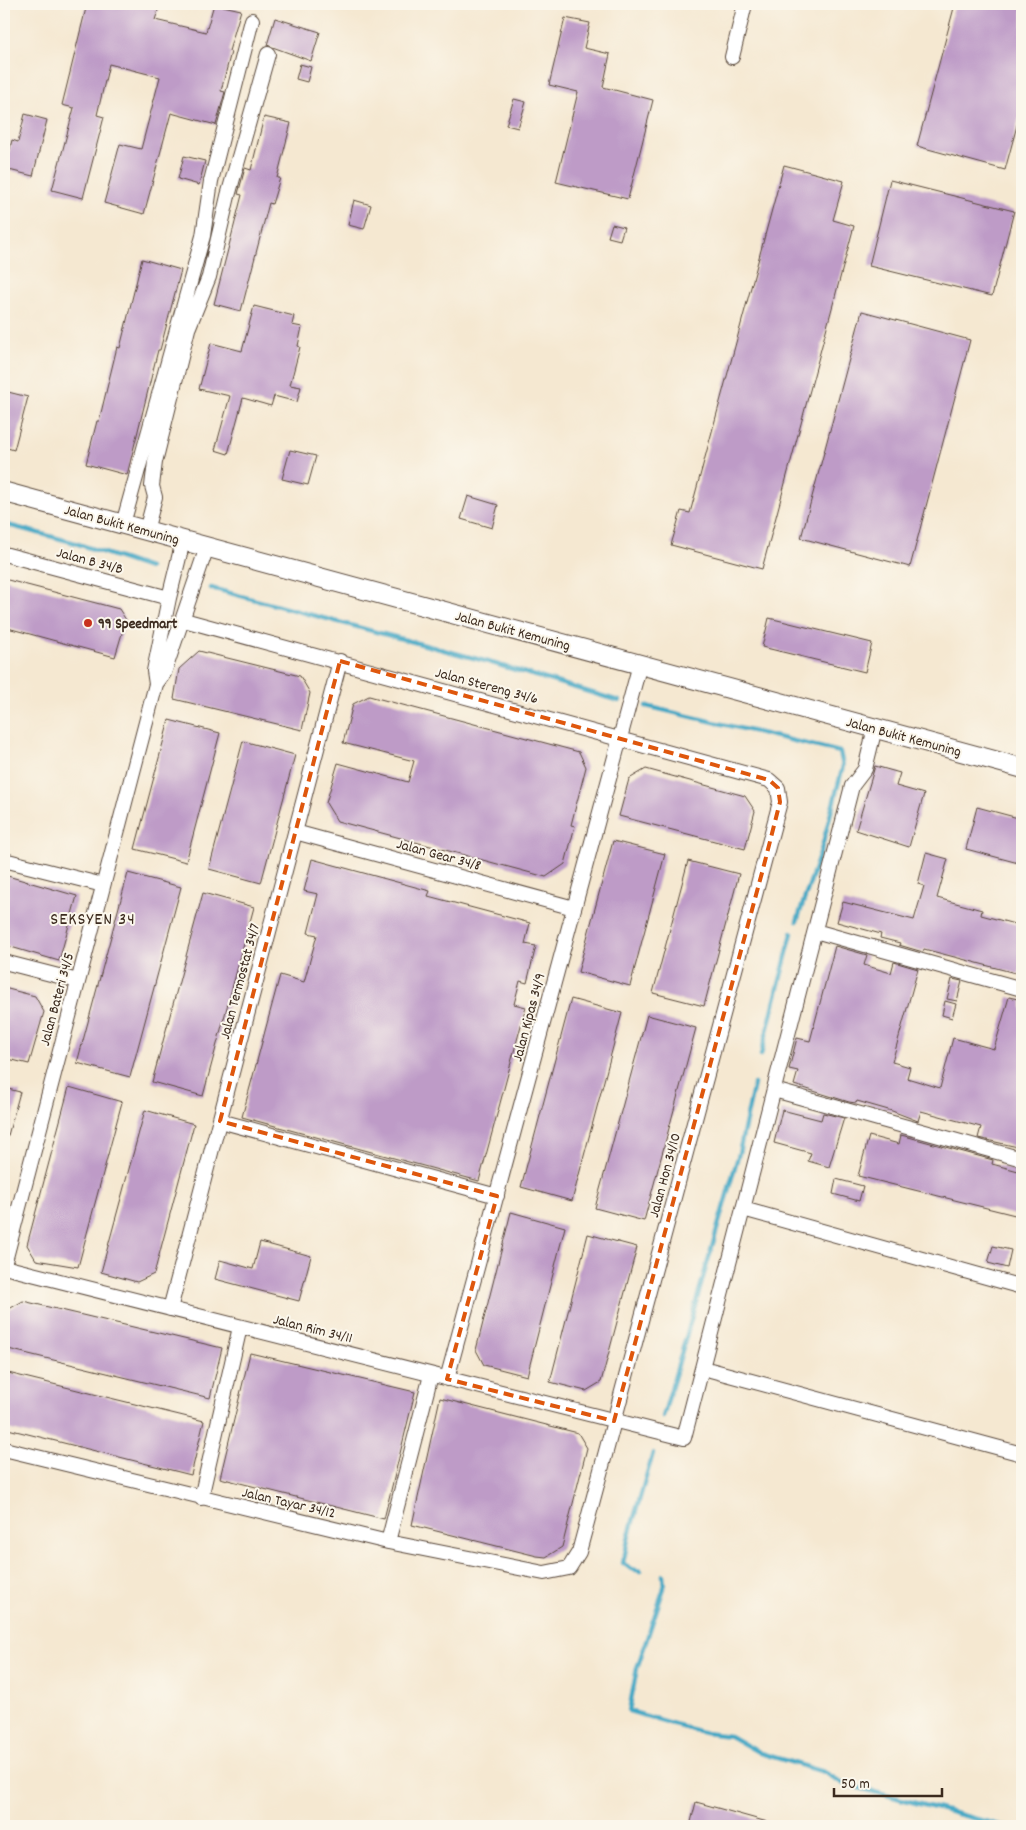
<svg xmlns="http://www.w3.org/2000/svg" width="1026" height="1830" font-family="Dekko,sans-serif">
  <rect width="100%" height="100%" fill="#fbf7ec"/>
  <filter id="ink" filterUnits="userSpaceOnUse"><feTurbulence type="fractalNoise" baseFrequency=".02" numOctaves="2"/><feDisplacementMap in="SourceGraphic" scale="10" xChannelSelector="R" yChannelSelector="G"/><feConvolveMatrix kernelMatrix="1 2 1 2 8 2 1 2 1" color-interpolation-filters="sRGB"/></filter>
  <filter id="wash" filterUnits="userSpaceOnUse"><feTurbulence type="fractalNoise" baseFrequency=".0096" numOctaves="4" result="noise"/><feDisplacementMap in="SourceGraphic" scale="20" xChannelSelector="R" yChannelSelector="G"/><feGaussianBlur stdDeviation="1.12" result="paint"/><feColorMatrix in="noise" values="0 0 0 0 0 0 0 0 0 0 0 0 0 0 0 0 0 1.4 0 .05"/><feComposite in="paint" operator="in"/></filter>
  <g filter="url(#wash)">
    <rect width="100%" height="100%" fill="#f5e8d1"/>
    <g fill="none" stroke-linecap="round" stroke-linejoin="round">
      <!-- stream -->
      <path stroke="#45a8c5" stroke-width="4.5" d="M4 524 72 542 149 568
        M211 588 485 661 619 701
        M646 706 840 752 843 766 822 847 797 921
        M761 1055 792 933
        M663 1417 739 1153 754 1084
        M641 1571 631 1569 623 1563 629 1535 653 1453
        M663 1575 664 1588 637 1668 629 1711 705 1733 730 1736 760 1753 824 1772 844 1784 1003 1826"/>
    </g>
    <g id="blocks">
      <!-- building -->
      <path fill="#be9bc7" d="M87 4H160L155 20 206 32 214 4 241 10 229 51 231 52 221 91 225 92 216 125 171 113 144 214 104 203 120 144 141 149 160 77 109 64 97 115 104 117 83 198 52 190 74 108 62 105Z
        M955 4H1022V107L1005 170 917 146Z
        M275 18 320 32 311 61 267 45Z
        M565 18 590 23 584 48 610 54 603 87 653 100 628 199 556 182 578 92 549 85Z
        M300 64 311 67 307 82 296 79Z
        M514 99 526 102 518 128 506 125Z
        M25 114 47 120 33 176 5 169 12 140 18 142Z
        M264 117 291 123 277 178H280L272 204 269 203 241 311 214 304 242 195 238 194 245 168 251 170Z
        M184 156 205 161 199 185 178 179Z
        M784 165 844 181 833 220 854 226 762 569 671 545 681 511 690 513Z
        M890 180 1014 211 992 296 869 266Z
        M354 200 371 205 364 229 348 225Z
        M612 224 624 227 620 240 608 237Z
        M142 259 181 270 160 350H158L127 475 86 464 97 421H99L117 347 120 348Z
        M254 306 294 316 292 325 302 327 298 346 300 347 290 385 301 387 297 402 274 396 271 406 243 398 228 454 215 450 230 396 199 389 211 343 242 351Z
        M862 311 970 340 910 567 801 538Z
        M4 391 28 397 14 450 4 447Z
        M290 450 316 456 308 485 282 479Z
        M468 496 498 505 492 528 461 519Z
        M4 579 119 609 126 620 115 657 4 627Z
        M769 618 872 643 865 672 762 647Z
        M199 651 300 676 310 693 302 730 174 699 179 669Z
        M369 696 579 752 586 767 571 825 575 826 565 864 546 877 337 821 326 803 338 763 408 782 414 761 343 743 353 704Z
        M169 720 220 733 186 862 135 849Z
        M243 741 295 755 261 883 209 869Z
        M875 766 900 773 896 786 924 794 909 847 856 830Z
        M646 769 745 796 755 811 745 849 619 816 629 779Z
        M977 807 1022 819V864L966 849Z
        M613 841 665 854 630 986 578 972Z
        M926 853 948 859 937 898 982 910 981 915 1022 926V962L1019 974 924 949 923 952 899 945 900 943 880 938 881 934 837 922 843 902 914 920 924 886 918 884Z
        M312 859 430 891 428 896 530 923 525 944 536 946 527 983 520 981 514 1004 526 1007 479 1181 242 1117 280 975 304 982 317 935 308 933 318 894 304 891Z
        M688 861 739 874 704 1006 653 993Z
        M128 873 181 887 130 1077 77 1063Z
        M4 875 77 896 59 961 4 945Z
        M203 893 254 907 203 1096 152 1082Z
        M835 946 867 955 864 965 891 973 894 962 918 969 892 1062 910 1067 907 1078 940 1088 953 1038 994 1049 1009 997 1022 1000V1148L978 1138 981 1127 921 1111 918 1121 892 1111 857 1101 856 1103 849 1102 794 1085 798 1071 789 1069 797 1038 810 1041Z
        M952 979 962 981 957 1001 947 999Z
        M4 988 35 996 44 1012 29 1064 4 1058Z
        M571 999 622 1013 572 1201 521 1187Z
        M945 1001 956 1004 952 1018 942 1015Z
        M647 1015 696 1028 644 1221 595 1208Z
        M69 1087 122 1102 78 1267 36 1260 27 1245Z
        M4 1088 20 1092 7 1139H4Z
        M145 1110 194 1124 154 1274 137 1282 101 1272Z
        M782 1110 821 1120 823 1113 844 1118 829 1167 808 1161 811 1153 774 1143Z
        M901 1135 993 1160 992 1164 1022 1172V1203L1019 1216 858 1176 869 1136 899 1144Z
        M836 1179 863 1186 859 1201 833 1194Z
        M511 1212 565 1227 527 1376 484 1365 476 1350Z
        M588 1234 637 1247 601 1382 586 1391 550 1382Z
        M260 1242 311 1256 299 1301 215 1279 220 1260 253 1269Z
        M993 1246 1011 1250 1007 1268 988 1263Z
        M23 1301 222 1348 210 1398 4 1348V1332L9 1309Z
        M250 1353 415 1392 384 1519 220 1478Z
        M4 1372 204 1421 191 1475 4 1428Z
        M440 1398 578 1433 587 1448 562 1547 546 1557 537 1556 412 1525Z
        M696 1802 771 1823V1826H690Z"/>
    </g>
  </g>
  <g filter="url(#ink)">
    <use href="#blocks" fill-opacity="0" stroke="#574639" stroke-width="1"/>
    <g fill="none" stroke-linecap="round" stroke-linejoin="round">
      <defs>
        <path id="minor" d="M732 57 745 4
          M123 524 203 236 211 181 252 20
          M146 531 155 497 152 486 155 462 188 329 209 277 228 196 268 54
          M4 554 169 598
          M156 684 154 671 169 598 183 541
          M295 832 574 908
          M4 860 103 885
          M815 931 1022 989
          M4 962 78 981
          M774 1090 1022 1159
          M220 1121 497 1196
          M743 1209 1022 1287
          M4 1265 156 684 164 673 207 547
          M4 1267 684 1438 852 786 865 769 875 728
          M170 1309 340 661
          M703 1368 1022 1454
          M447 1379 640 664
          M4 1449 388 1542 544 1573 569 1568 579 1552 780 802 778 788 769 780 184 620
          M201 1498 240 1327
          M388 1542 431 1375"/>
        <path id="secondary" d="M4 492 1022 768"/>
      </defs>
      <!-- minor casing -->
      <use href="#minor" stroke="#574639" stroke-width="16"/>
      <!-- secondary casing -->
      <use href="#secondary" stroke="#574639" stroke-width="21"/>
      <!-- minor -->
      <use href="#minor" stroke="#fff" stroke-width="14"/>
      <!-- secondary -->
      <use href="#secondary" stroke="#fff" stroke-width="19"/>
    </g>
  </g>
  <!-- marked area -->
  <path fill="none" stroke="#df570d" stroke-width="4" stroke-dasharray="10 6" stroke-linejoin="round" d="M340 661 769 780 778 788 780 802 763 869 614 1421 447 1379 497 1196 220 1121Z"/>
  <!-- markers -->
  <circle fill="#c8321e" stroke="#fbf7ec" stroke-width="2" cx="88" cy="623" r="5"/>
  <g text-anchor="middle" stroke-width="4" stroke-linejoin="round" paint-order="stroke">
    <!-- street labels -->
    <g font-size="15" fill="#3b2a1e" stroke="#fbf7ec">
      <text transform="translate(122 524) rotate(15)" y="5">Jalan Bukit Kemuning</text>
      <text transform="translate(90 560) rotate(15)" y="5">Jalan B 34/B</text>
      <text transform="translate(513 630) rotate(15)" y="5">Jalan Bukit Kemuning</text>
      <text transform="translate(487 685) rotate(15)" y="5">Jalan Stereng 34/6</text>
      <text transform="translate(904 736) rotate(15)" y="5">Jalan Bukit Kemuning</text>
      <text transform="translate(439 854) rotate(15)" y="5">Jalan Gear 34/8</text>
      <text transform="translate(239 981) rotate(-75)" y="5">Jalan Termostat 34/7</text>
      <text transform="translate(56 999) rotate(-75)" y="5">Jalan Bateri 34/5</text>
      <text transform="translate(528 1017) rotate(-75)" y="5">Jalan Kipas 34/9</text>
      <text transform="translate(664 1175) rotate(-75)" y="5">Jalan Hon 34/10</text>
      <text transform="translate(313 1328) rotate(14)" y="5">Jalan Rim 34/11</text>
      <text transform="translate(289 1502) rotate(13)" y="5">Jalan Tayar 34/12</text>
    </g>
    <!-- poi labels -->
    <g font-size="15" font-weight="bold" fill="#3b2a1e" stroke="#fbf7ec" text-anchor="start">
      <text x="98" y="628">99 Speedmart</text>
    </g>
    <!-- quarter labels -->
    <g font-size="18" letter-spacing="1" fill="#3b2a1e" stroke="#fbf7ec">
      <text x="93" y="924">SEKSYEN 34</text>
    </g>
  </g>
  <!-- margin -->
  <rect width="1026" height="1830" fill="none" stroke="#fbf7ec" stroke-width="20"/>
  <!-- scale -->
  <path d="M834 1788v8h108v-8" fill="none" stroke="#3b2a1e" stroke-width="2.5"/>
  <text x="841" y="1788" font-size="15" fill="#3b2a1e" stroke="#fbf7ec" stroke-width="4" paint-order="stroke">50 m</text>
</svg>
